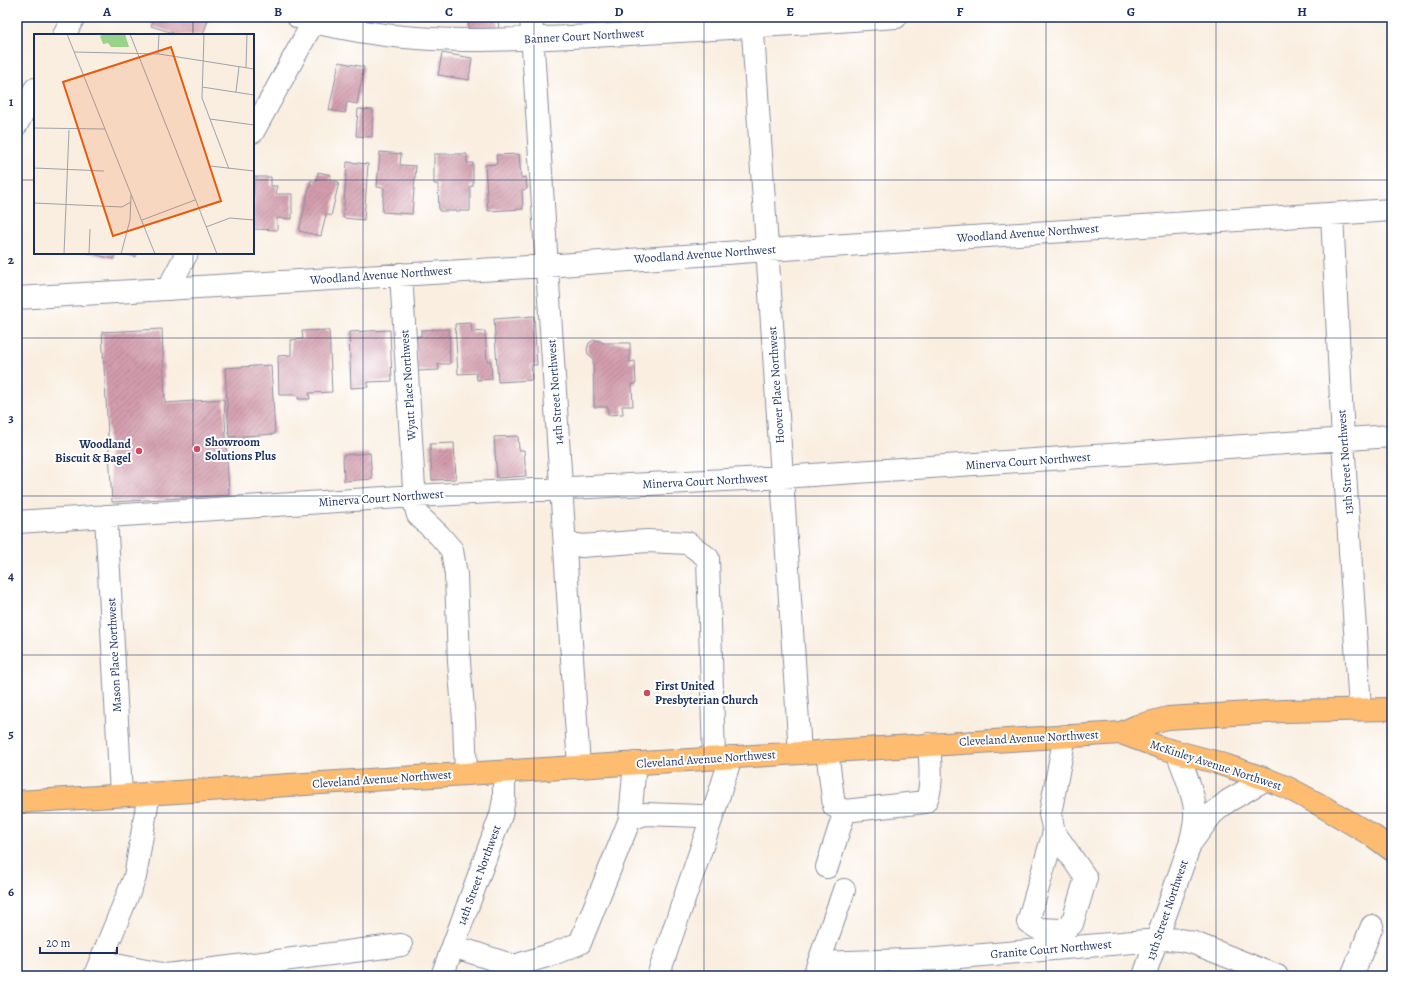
<svg xmlns="http://www.w3.org/2000/svg" width="1409" height="993" font-family="Alegreya,serif">
  <defs>
    <pattern id="building-hatch" width="6" height="6" patternUnits="userSpaceOnUse"><rect width="6" height="6" fill="#d39dad"/><path d="M-1 1l2-2M0 6l6-6M5 7l2-2" fill="none" stroke="#aa8090"/></pattern>
  </defs>
  <rect width="100%" height="100%" fill="#fff"/>
  <filter id="ink" filterUnits="userSpaceOnUse"><feTurbulence type="fractalNoise" baseFrequency=".025" numOctaves="2"/><feDisplacementMap in="SourceGraphic" scale="8" xChannelSelector="R" yChannelSelector="G"/><feConvolveMatrix kernelMatrix="1 2 1 2 8 2 1 2 1" color-interpolation-filters="sRGB"/></filter>
  <filter id="wash" filterUnits="userSpaceOnUse"><feTurbulence type="fractalNoise" baseFrequency=".012" numOctaves="4" result="noise"/><feDisplacementMap in="SourceGraphic" scale="16" xChannelSelector="R" yChannelSelector="G"/><feGaussianBlur stdDeviation="0.9" result="paint"/><feColorMatrix in="noise" values="0 0 0 0 0 0 0 0 0 0 0 0 0 0 0 0 0 1.4 0 .05"/><feComposite in="paint" operator="in"/></filter>
  <g filter="url(#wash)">
    <rect width="100%" height="100%" fill="#f9eee0"/>
    <g id="blocks">
      <!-- building -->
      <path fill="url(#building-hatch)" d="M155 17H209L203 35H172L173 33 151 26Z
        M346 17H372L366 28Z
        M468 17H498L499 33 469 35Z
        M442 53 472 58 469 80 438 75Z
        M339 62 364 67 357 104 347 102 345 113 329 110Z
        M358 109 373 110 372 137 356 136Z
        M380 152 401 154 400 165 416 166 412 214 382 212 384 188 377 187Z
        M434 154H467V163H473V186H470V211H439L438 184H434Z
        M519 154 521 178 526 177 527 189 522 190 523 209 488 211 485 165 497 164 496 155Z
        M347 162 368 164 364 220 343 218Z
        M318 172 331 175 330 180 339 182 331 216 326 214 321 236 299 231 311 180 316 182Z
        M254 177H271V186H277L276 194H292V219L277 218V230L253 229Z
        M88 253H115L114 259Z
        M120 253H137L136 257Z
        M534 316 537 365H531L532 380 498 382 494 319Z
        M471 323 472 332 485 331 487 361H491L492 379 477 380 476 373 458 374 455 324Z
        M162 329 165 403 224 399 229 495 112 502 102 332Z
        M449 329 450 364H438L439 370 417 371 415 337 421 336V330Z
        M329 330 332 392 309 393 310 399H298V395H279L278 356 291 355V340L303 339 302 331Z
        M390 330 392 381 368 382V387L351 388 349 332Z
        M594 340 600 341 603 343H630V362L635 361 636 384H632L633 406H622L623 414 608 415V407H594L593 358 588 354 587 349 589 343Z
        M271 365 275 434 229 437 225 368Z
        M518 436 519 450H524L526 476 497 478 494 437Z
        M454 443 456 479 432 480 430 444Z
        M370 453 372 479 344 481 343 455Z"/>
    </g>
  </g>
  <g filter="url(#ink)">
    <use href="#blocks" fill-opacity="0" stroke="#8a8e9f" stroke-width="1"/>
    <g fill="none" stroke-linecap="round" stroke-linejoin="round">
      <defs>
        <path id="minor" d="M298 17C314 23 331 26 348 29 428 45 510 40 592 36 693 31 795 24 896 17
          M531 17 579 767
          M752 17 800 753
          M64 35 74 17
          M17 124 35 89
          M253 132 316 17
          M1332 214 1343 440 1360 709
          M401 274 415 505 418 515 439 535 452 550 456 575 459 662 464 720 466 774
          M168 289 187 253
          M17 298 546 266 768 250 1392 210
          M106 516 121 795
          M17 522 415 496 782 477 1392 436
          M565 542 582 546 647 541 688 543 708 558 714 758
          M827 751 834 806 845 811 925 802C934 789 930 760 929 744
          M630 819 635 763
          M711 820 731 757
          M1054 832 1028 922 1039 929 1062 930 1072 924 1086 878 1054 832 1050 814 1065 736
          M1193 840 1212 814 1228 801 1266 779
          M827 867 845 811
          M453 946 514 966 553 954 580 943 630 819 645 814 700 816 711 820 658 976
          M100 962 167 975 401 945
          M819 963 937 959 1168 939 1180 940 1194 943 1277 976
          M95 975 135 877 149 793
          M442 976 501 815 504 799V772
          M814 976 844 890
          M1144 976 1190 844C1193 833 1196 822 1195 810 1193 790 1184 771 1177 752
          M1352 976 1372 926"/>
        <path id="major" d="M1121 733 1162 748 1215 762 1266 779 1288 788 1322 806 1373 836 1392 850
          M17 802 1121 733 1137 726 1168 718 1283 711 1392 709"/>
      </defs>
      <!-- minor casing -->
      <use href="#minor" stroke="#8a8e9f" stroke-width="24"/>
      <!-- major casing -->
      <use href="#major" stroke="#8a8e9f" stroke-width="24"/>
      <!-- minor -->
      <use href="#minor" stroke="#fff" stroke-width="22"/>
      <!-- major -->
      <use href="#major" stroke="#fdbc6f" stroke-width="22"/>
    </g>
  </g>
  <!-- grid -->
  <path fill="none" stroke="#1b2f5e" stroke-width="1" stroke-opacity="0.55" d="M193 17V35M363 17V976M534 17V976M704 17V976M875 17V976M1046 17V976M1216 17V976M17 180H35M253 180H1392M193 253V976M17 338H1392M17 496H1392M17 655H1392M17 813H1392"/>
  <!-- markers -->
  <g fill="#d1495b" stroke="#fff" stroke-width="1.5">
    <circle cx="197" cy="449" r="4"/>
    <circle cx="139" cy="451" r="4"/>
    <circle cx="647" cy="693" r="4"/>
  </g>
  <g text-anchor="middle" stroke-width="4" stroke-linejoin="round" paint-order="stroke">
    <!-- street labels -->
    <g font-size="12" fill="#1b2f5e" stroke="#fff">
      <text transform="translate(584 36) rotate(-3)" y="4">Banner Court Northwest</text>
      <text transform="translate(1028 233) rotate(-4)" y="4">Woodland Avenue Northwest</text>
      <text transform="translate(705 254) rotate(-4)" y="4">Woodland Avenue Northwest</text>
      <text transform="translate(381 275) rotate(-4)" y="4">Woodland Avenue Northwest</text>
      <text transform="translate(408 385) rotate(-94)" y="4">Wyatt Place Northwest</text>
      <text transform="translate(776 385) rotate(-94)" y="4">Hoover Place Northwest</text>
      <text transform="translate(555 392) rotate(-94)" y="4">14th Street Northwest</text>
      <text transform="translate(1028 461) rotate(-4)" y="4">Minerva Court Northwest</text>
      <text transform="translate(1345 462) rotate(-94)" y="4">13th Street Northwest</text>
      <text transform="translate(705 481) rotate(-3)" y="4">Minerva Court Northwest</text>
      <text transform="translate(381 498) rotate(-4)" y="4">Minerva Court Northwest</text>
      <text transform="translate(114 655) rotate(-93)" y="4">Mason Place Northwest</text>
      <text transform="translate(1029 738) rotate(-3)" y="4">Cleveland Avenue Northwest</text>
      <text transform="translate(706 759) rotate(-4)" y="4">Cleveland Avenue Northwest</text>
      <text transform="translate(1216 765) rotate(18)" y="4">McKinley Avenue Northwest</text>
      <text transform="translate(382 779) rotate(-4)" y="4">Cleveland Avenue Northwest</text>
      <text transform="translate(479 875) rotate(-70)" y="4">14th Street Northwest</text>
      <text transform="translate(1167 910) rotate(-71)" y="4">13th Street Northwest</text>
      <text transform="translate(1051 949) rotate(-5)" y="4">Granite Court Northwest</text>
    </g>
    <!-- poi labels -->
    <g font-size="12" font-weight="bold" fill="#1b2f5e" stroke="#fff" text-anchor="start">
      <text x="205" y="446">Showroom<tspan x="205" dy="14">Solutions Plus</tspan></text>
      <text x="131" y="448" text-anchor="end">Woodland<tspan x="131" dy="14">Biscuit &amp; Bagel</tspan></text>
      <text x="655" y="690">First United<tspan x="655" dy="14">Presbyterian Church</tspan></text>
    </g>
  </g>
  <!-- overview -->
  <g transform="translate(34 34)">
    <rect width="220" height="220" fill="#f9eee0"/>
    <path d="M70 0H91L95 13H77L74 9 69 10 66 2Z" fill="#97d388"/>
    <path fill="none" stroke="#a0a2ac" stroke-width="1" d="M33 0 121 220M96 0 183 220M170 0 168 64 195 135M40 18 125 20 220 35M124 20 125 0M212 34 213 0M168 53 220 61M202 58 205 33M176 85 220 91M0 94 71 95M176 132 220 137M0 134 70 137M0 169 88 173 97 168M108 186 161 166M172 193 196 184 220 186M30 220 35 96M55 220 56 195M87 220 96 186 97 161"/>
    <path fill="#e8590c" fill-opacity="0.15" stroke="#e8590c" stroke-width="2" d="M137 13 187 167 79 202 29 48Z"/>
    <rect width="220" height="220" fill="none" stroke="#1b2f5e" stroke-width="2"/>
  </g>
  <!-- margin -->
  <rect width="1409" height="993" fill="none" stroke="#fff" stroke-width="44"/>
  <!-- scale -->
  <path d="M40 947v6h77v-6" fill="none" stroke="#1b2f5e" stroke-width="2"/>
  <text x="46" y="947" font-size="12" fill="#1b2f5e" stroke="#ffffff" stroke-width="3" paint-order="stroke">20 m</text>
  <rect x="22" y="22" width="1365" height="949" fill="none" stroke="#1b2f5e" stroke-width="1.5"/>
  <g font-size="13" text-anchor="middle" font-weight="bold" fill="#1b2f5e">
    <text x="107" y="16">A</text>
    <text x="278" y="16">B</text>
    <text x="449" y="16">C</text>
    <text x="619" y="16">D</text>
    <text x="790" y="16">E</text>
    <text x="960" y="16">F</text>
    <text x="1131" y="16">G</text>
    <text x="1302" y="16">H</text>
    <text x="11" y="106">1</text>
    <text x="11" y="264">2</text>
    <text x="11" y="422">3</text>
    <text x="11" y="580">4</text>
    <text x="11" y="738">5</text>
    <text x="11" y="896">6</text>
  </g>
</svg>
